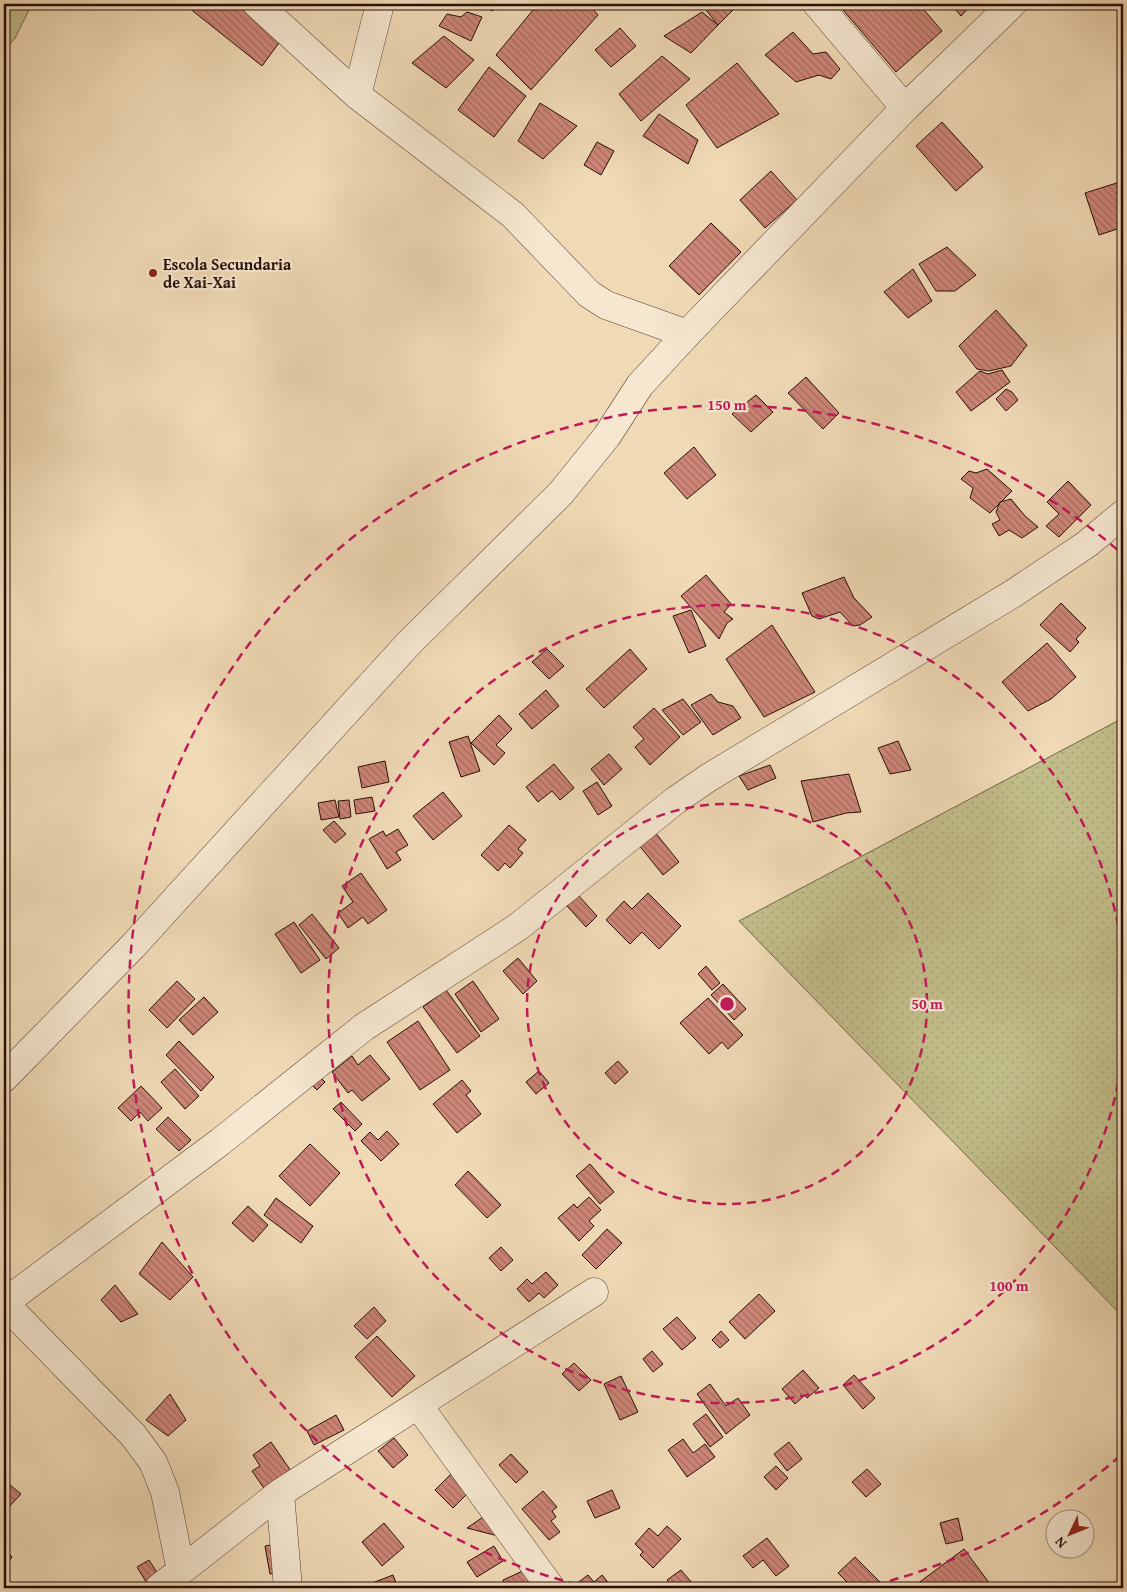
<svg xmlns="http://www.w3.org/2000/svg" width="1127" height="1592" font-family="'Gentium Book Plus',serif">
  <defs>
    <pattern id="grass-dots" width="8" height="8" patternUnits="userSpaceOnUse" patternTransform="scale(1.25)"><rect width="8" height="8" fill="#c1bd89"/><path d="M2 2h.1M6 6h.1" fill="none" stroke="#a6a175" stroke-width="1.8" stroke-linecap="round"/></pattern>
    <pattern id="building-back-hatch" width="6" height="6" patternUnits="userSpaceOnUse" patternTransform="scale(1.25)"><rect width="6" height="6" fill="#ce8678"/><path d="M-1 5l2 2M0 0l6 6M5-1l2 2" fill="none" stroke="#a76c60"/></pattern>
  </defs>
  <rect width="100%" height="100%" fill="#f0dab6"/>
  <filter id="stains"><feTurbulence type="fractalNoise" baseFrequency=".004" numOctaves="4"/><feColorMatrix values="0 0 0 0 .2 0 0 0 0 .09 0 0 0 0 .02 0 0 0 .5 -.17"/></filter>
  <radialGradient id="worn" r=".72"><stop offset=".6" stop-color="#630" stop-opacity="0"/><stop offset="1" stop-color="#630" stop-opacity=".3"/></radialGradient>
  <!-- grass -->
  <path fill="url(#grass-dots)" stroke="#746648" d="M1123 718V1317L739 921Z"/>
  <!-- pitch -->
  <path fill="#c1bd89" stroke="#746648" d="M4 4H32L15 38 4 52Z"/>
  <!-- building -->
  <path fill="url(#building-back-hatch)" stroke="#270e06" d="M184 4H250L287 32 262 66Z
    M480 4H500L492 11Z
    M538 4H588L598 15 531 90 496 55Z
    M701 4H739L718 25Z
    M838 4H919L942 31 896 72Z
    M951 4H972L961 16Z
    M467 12 482 17 471 41 439 26 447 14 461 17Z
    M702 12 718 25 691 53 664 36Z
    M620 28 636 46 611 67 595 50Z
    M793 32 813 54 826 52 840 69 831 79 819 75 796 82 765 55Z
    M444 36 474 60 446 88 412 63Z
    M662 56 690 79 641 121 619 94Z
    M737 63 779 114 717 148 686 105Z
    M489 67 526 96 494 137 458 110Z
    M540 103 577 126 543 159 518 141Z
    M659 114 698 140 688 164 643 136Z
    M942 122 983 167 956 191 916 146Z
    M597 142 614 151 601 175 584 165Z
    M771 171 797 200 765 228 740 200Z
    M1123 181V227L1099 235 1085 193Z
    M711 223 741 252 699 295 669 266Z
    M947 247 976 275 955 291H936L919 264Z
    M913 269 932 301 908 318 884 292Z
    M996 310 1027 345 1011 366 989 371 977 369 959 346Z
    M1002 370 1010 382 971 411 956 392 980 371 988 374Z
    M806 377 839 413 823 429 788 393Z
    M1006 389 1012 392 1018 400 1006 411 996 399Z
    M756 395 773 412 751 432 732 414Z
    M694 447 716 475 687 499 664 473Z
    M987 469 1012 491 990 513 970 498 973 488 961 479 969 471 976 473Z
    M1068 481 1091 505 1059 537 1046 526 1059 514 1047 502Z
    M1011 499 1025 516 1038 527 1022 538 1009 530 999 536 992 524 1000 520 996 512 1000 502Z
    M706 575 731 604 724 612 733 619 727 623 719 639 681 596Z
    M844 577 854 598 872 617 860 625 853 626 840 612 819 619 812 616 802 593Z
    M1061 603 1086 628 1076 639 1079 642 1070 652 1040 625Z
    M691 610 706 646 689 653 673 616Z
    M772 625 815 692 764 717 726 659Z
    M1047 643 1076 677 1051 699 1028 711 1002 682Z
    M547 649 564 666 549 679 532 662Z
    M630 649 647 669 604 708 586 689Z
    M546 690 559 706 532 729 519 714Z
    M711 694 718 702 733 706 741 718 713 735 691 705Z
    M683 699 701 722 683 735 662 710Z
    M654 708 680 737 650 765 635 747 644 739 633 727Z
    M499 715 512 729 496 745 505 753 494 765 471 743Z
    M468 736 480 771 461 777 449 742Z
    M898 741 911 770 890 774 878 748Z
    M609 754 622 769 604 785 591 769Z
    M385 761 389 782 362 788 358 767Z
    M554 764 574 788 560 800 552 791 538 802 526 787Z
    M770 765 776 778 748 790 739 776Z
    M849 774 861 812 846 813 813 822 801 781Z
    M597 782 612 806 598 815 583 791Z
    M443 792 462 816 433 840 413 816Z
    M372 797 375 811 356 814 354 800Z
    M335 800 339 817 321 820 318 803Z
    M349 800 351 817 340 819 338 801Z
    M334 821 346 834 335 843 323 830Z
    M509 825 526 840 518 849 523 853 510 868 505 863 498 871 481 855Z
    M650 826 679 862 663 875 634 839Z
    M398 829 408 845 396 852 401 860 387 869 369 839 383 831 386 836Z
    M361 873 387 910 368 924 363 917 348 928 338 913 353 902 342 886Z
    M648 893 681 926 659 949 642 932 630 944 606 920 624 901 632 909Z
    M578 895 597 916 586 927 567 906Z
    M312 914 339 948 326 959 299 925Z
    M294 922 320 960 301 973 275 934Z
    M518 958 537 981 523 994 503 971Z
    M706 966 720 983 712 990 698 974Z
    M177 981 195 999 167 1028 149 1010Z
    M473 981 499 1019 481 1032 455 994Z
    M723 984 746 1009 734 1020 711 995Z
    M446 990 480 1036 457 1053 423 1007Z
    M204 997 218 1012 193 1035 179 1020Z
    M708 998 743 1035 728 1049 722 1042 709 1054 680 1023Z
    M418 1021 450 1070 420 1090 387 1042Z
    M179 1041 214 1077 201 1091 166 1055Z
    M370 1055 390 1079 362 1101 352 1090 348 1093 332 1072 352 1056 358 1065Z
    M618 1061 628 1072 615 1084 605 1073Z
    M175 1069 199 1096 185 1109 161 1082Z
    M313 1070 325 1082 317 1090 305 1078Z
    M539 1071 549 1083 536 1094 526 1082Z
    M462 1080 471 1091 466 1095 481 1114 457 1133 433 1104Z
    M141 1086 162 1108 148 1121 140 1112 131 1121 118 1108Z
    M341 1102 362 1124 355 1131 333 1109Z
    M168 1117 191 1140 179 1151 156 1129Z
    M387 1131 399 1144 381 1161 361 1141 370 1132 378 1140Z
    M310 1144 340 1173 310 1206 279 1176Z
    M590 1164 614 1192 600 1204 576 1176Z
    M468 1171 501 1205 487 1218 455 1185Z
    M589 1197 601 1210 589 1221 594 1226 579 1241 558 1218 574 1204 577 1208Z
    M276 1198 313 1226 301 1243 264 1215Z
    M248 1206 268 1225 253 1242 232 1223Z
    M607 1229 622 1243 596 1269 582 1255Z
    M162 1242 193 1277 170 1300 139 1274Z
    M501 1247 513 1260 501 1271 489 1258Z
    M546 1272 558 1285 544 1298 539 1293 529 1302 517 1289 527 1279 532 1284Z
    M115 1285 138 1314 121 1322 101 1300Z
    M759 1294 775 1311 745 1339 729 1322Z
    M374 1307 386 1321 367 1339 354 1326Z
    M677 1317 696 1338 682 1350 663 1329Z
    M721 1331 729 1340 720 1348 712 1340Z
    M377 1336 415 1376 392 1397 355 1357Z
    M652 1351 663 1364 653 1372 643 1359Z
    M574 1363 591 1380 579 1391 562 1374Z
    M803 1370 819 1388 807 1398 805 1395 795 1404 782 1389Z
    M854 1375 875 1398 863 1409 843 1385Z
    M621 1376 638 1412 620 1420 604 1384Z
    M710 1384 726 1406 738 1398 750 1415 726 1434 697 1394Z
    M170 1394 186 1420 168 1436 146 1420Z
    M706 1414 723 1437 710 1447 693 1424Z
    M336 1415 344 1430 314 1445 307 1431Z
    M394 1438 408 1455 393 1468 378 1451Z
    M683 1439 693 1453 705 1444 715 1457 687 1477 668 1450Z
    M271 1442 291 1471 270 1497 252 1471 260 1466 253 1455Z
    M789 1442 802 1459 787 1471 774 1454Z
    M511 1454 528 1472 516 1483 499 1465Z
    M776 1466 788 1478 776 1490 764 1477Z
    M867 1469 881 1484 866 1497 852 1482Z
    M453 1472 471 1490 453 1508 435 1490Z
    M4 1480 21 1494 4 1512Z
    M612 1490 620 1508 595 1518 587 1501Z
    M543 1491 557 1507 552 1511 556 1517 551 1521 560 1532 549 1540 522 1509Z
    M486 1515 502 1537 467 1528Z
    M958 1518 963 1540 946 1544 940 1523Z
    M384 1523 404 1547 382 1566 362 1542Z
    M667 1526 681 1539 653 1568 640 1555 643 1552 635 1544 649 1528 658 1536Z
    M767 1538 789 1566 776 1576 763 1560 753 1568 743 1556Z
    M294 1541 299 1569 270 1574 265 1546Z
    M494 1546 503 1561 477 1577 467 1562Z
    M4 1548 12 1557 4 1567Z
    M964 1549 993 1588H920L917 1584Z
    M855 1557 886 1588H853L838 1573Z
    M149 1560 160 1577 148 1585 137 1567Z
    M525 1570 532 1583 517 1588H506L503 1580Z
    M681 1570 693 1584 688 1588H674L667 1580Z
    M393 1575 398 1588H368L367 1585Z
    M588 1575 594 1582 602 1575 611 1586 608 1588H579L576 1584Z"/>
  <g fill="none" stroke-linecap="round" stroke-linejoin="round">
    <defs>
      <path id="minor" d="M257 4 357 95 513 215 589 294 606 305 687 334
        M817 4 905 108
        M357 95 380 4
        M4 1078 133 946 409 643 561 493 607 436 640 385 687 334 905 108 1012 4
        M4 1303 220 1142 364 1027 518 927 676 800 708 778 1014 593 1087 544 1123 514
        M4 1303 133 1435 153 1462 165 1492 181 1571
        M418 1405 551 1588
        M280 1493 288 1588
        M159 1588 280 1493 594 1292"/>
    </defs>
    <!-- minor casing -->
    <use href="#minor" stroke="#594132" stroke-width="29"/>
    <!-- minor -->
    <use href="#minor" stroke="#f5e7d0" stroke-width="28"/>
  </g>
  <!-- distance rings -->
  <g fill="none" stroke="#c2185b" stroke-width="2.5" stroke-dasharray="9 6">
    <circle cx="727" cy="1004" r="200"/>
    <path d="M1123 1053A399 399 0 1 1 1123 955"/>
    <path d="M1120 1456A599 599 0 0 1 862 1588M592 1588A599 599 0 1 1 1120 552"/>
  </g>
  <!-- markers -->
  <circle fill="#8f2418" stroke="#f5e7d0" stroke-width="2" cx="153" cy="273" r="5"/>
  <g text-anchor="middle" stroke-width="4.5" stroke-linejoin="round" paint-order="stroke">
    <!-- poi labels -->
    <g font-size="16" font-weight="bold" fill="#270e06" stroke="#f5e7d0" text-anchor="start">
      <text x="163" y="270">Escola Secundaria<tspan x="163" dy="18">de Xai-Xai</tspan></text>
    </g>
  </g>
  <circle cx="727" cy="1004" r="8" fill="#c2185b" stroke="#f5e7d0" stroke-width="2.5"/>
  <g font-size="15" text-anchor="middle" font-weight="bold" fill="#c2185b" stroke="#f5e7d0" stroke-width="4.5" stroke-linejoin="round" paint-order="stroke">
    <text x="727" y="410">150 m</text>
    <text x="927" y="1009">50 m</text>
    <text x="1009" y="1291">100 m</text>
  </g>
  <!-- margin -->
  <rect width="1127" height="1592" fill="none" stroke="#f0dab6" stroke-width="20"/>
  <rect x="5" y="5" width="1117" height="1582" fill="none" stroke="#270e06" stroke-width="2.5"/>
  <rect x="10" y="10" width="1107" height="1572" fill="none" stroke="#270e06"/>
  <!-- north arrow -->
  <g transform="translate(1070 1534) rotate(227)"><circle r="24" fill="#f5e7d0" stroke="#a3907f"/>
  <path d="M0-4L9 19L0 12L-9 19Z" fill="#8f2418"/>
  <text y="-8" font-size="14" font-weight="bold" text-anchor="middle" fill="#270e06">N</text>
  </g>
  <rect width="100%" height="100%" filter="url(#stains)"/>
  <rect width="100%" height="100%" fill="url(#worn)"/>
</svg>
